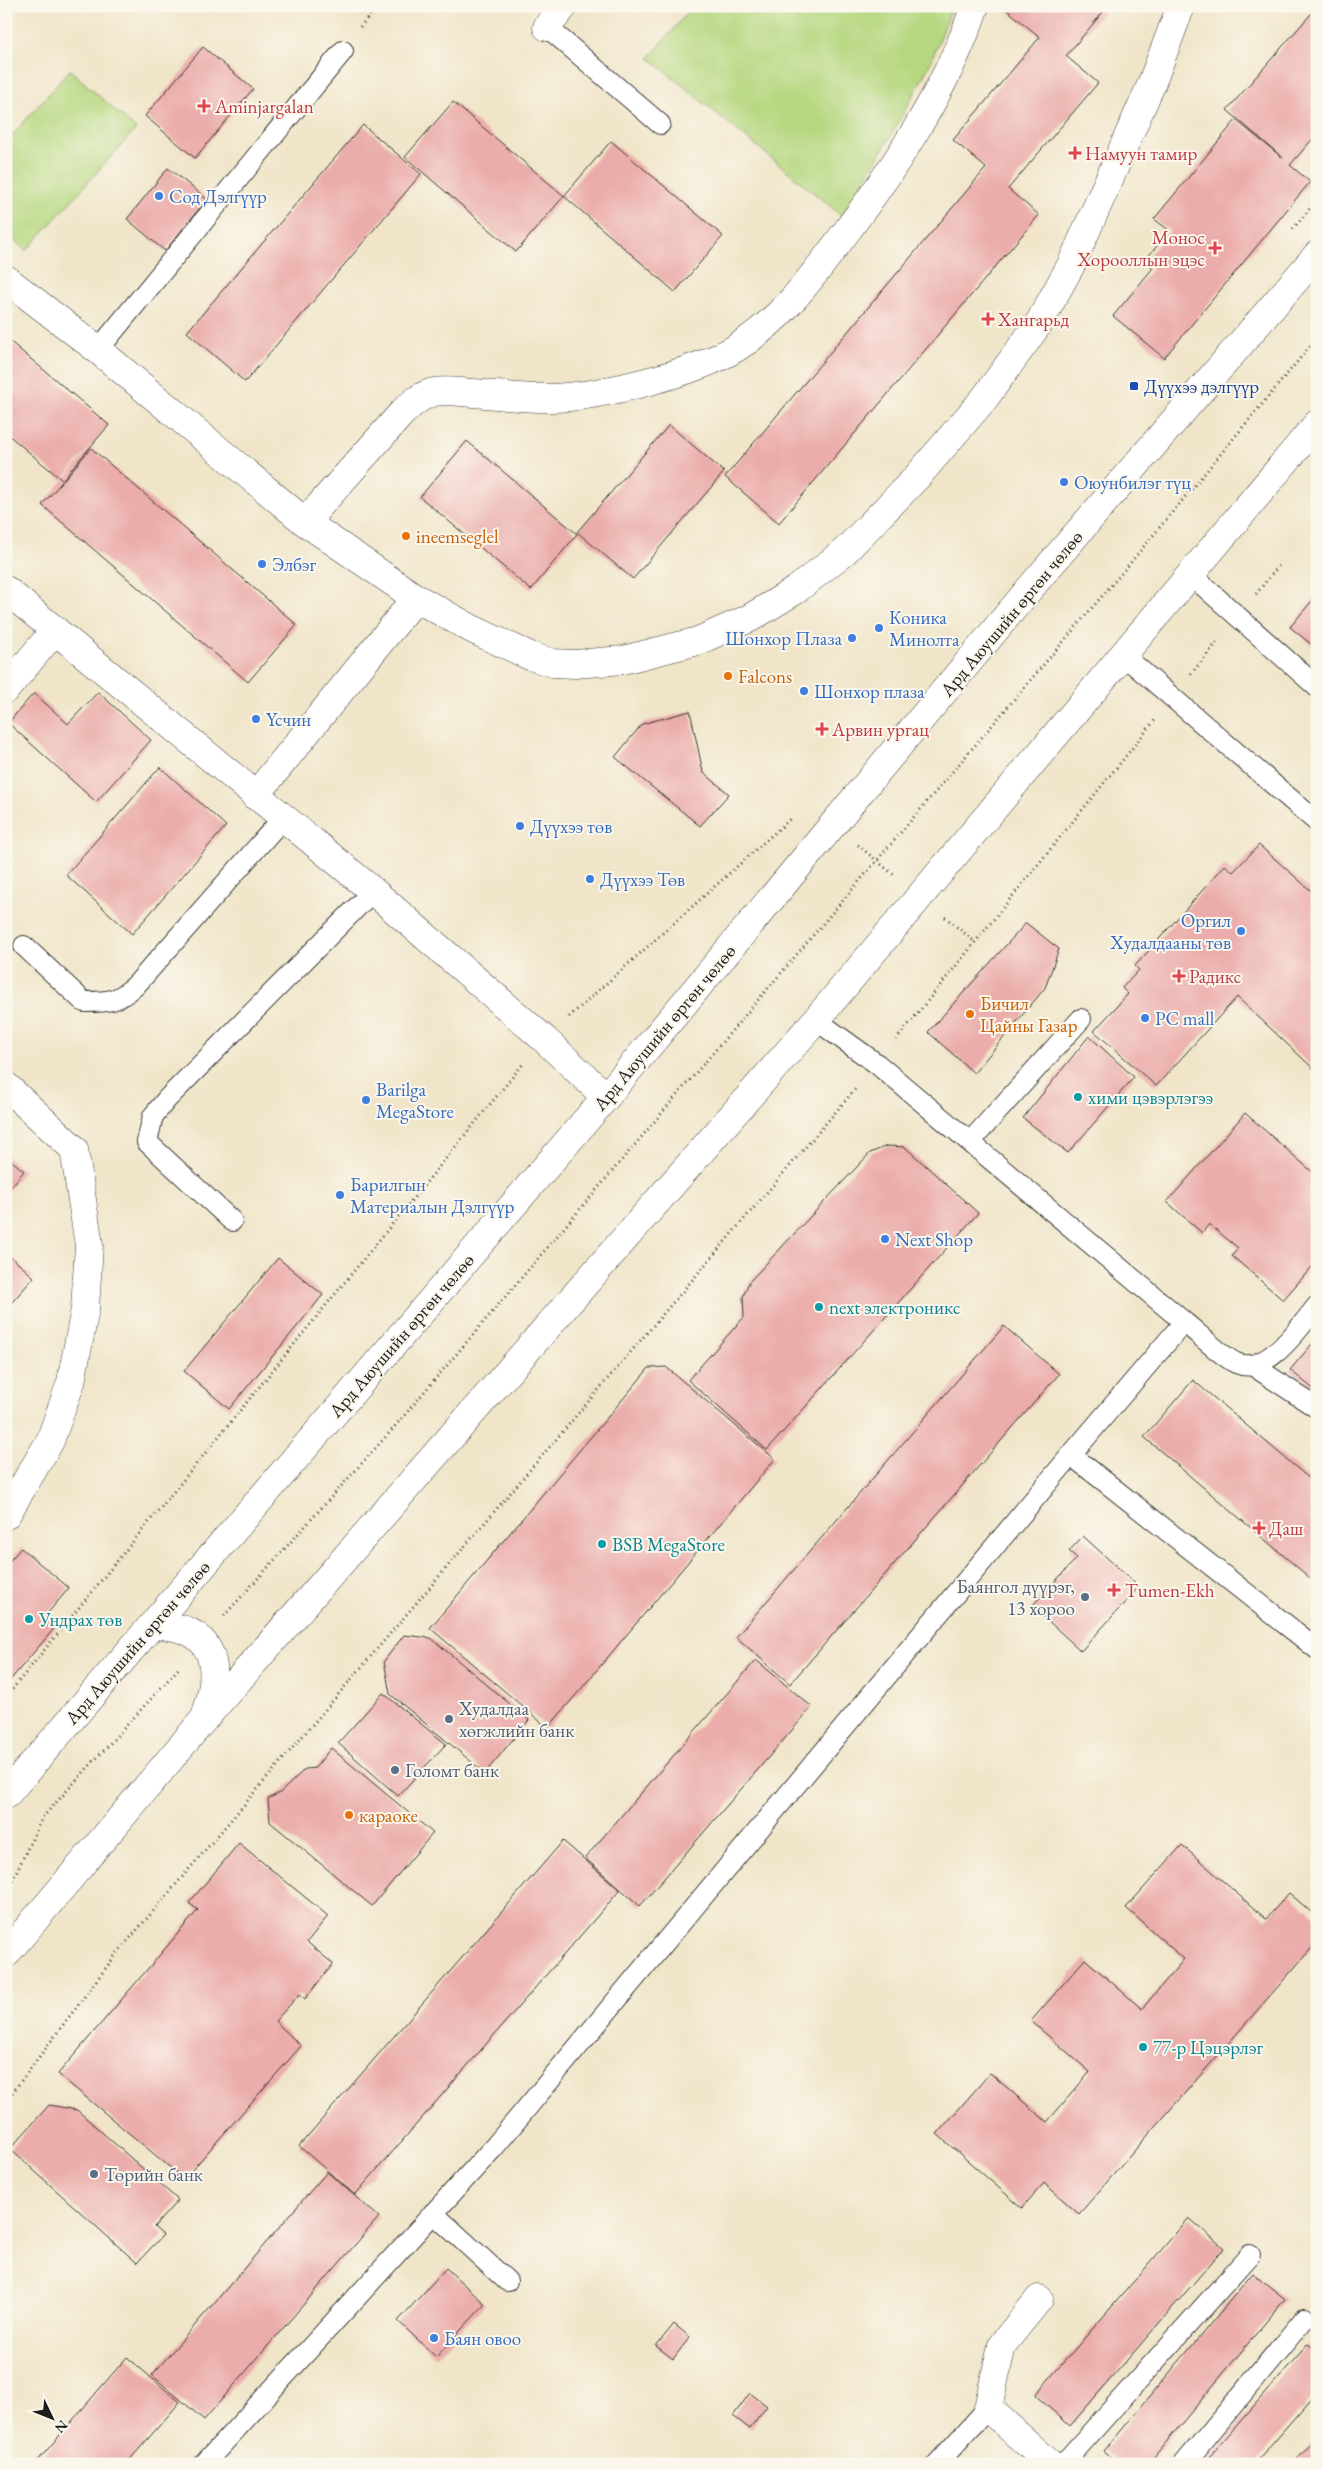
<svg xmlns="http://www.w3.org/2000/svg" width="1323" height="2470" font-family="'EB Garamond',serif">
  <rect width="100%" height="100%" fill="#fbf7ec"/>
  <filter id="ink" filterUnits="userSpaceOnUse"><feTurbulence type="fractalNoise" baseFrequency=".02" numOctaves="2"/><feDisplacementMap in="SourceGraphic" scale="10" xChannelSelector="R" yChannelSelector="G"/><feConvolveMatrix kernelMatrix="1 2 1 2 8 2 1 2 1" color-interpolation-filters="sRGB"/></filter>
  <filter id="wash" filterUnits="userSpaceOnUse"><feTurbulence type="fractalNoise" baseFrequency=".0096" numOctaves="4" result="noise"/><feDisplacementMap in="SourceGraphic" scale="20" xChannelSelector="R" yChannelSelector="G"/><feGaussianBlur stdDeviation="1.12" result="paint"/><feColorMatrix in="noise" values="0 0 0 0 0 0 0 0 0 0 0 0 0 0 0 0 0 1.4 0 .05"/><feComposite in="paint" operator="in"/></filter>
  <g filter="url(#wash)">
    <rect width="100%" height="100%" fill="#f0e5c9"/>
    <!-- green -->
    <path fill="#b5d77f" stroke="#687a4e" d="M693 6H953L928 68 889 139 842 216 649 58Z
      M70 70 136 129 26 251 6 233V142Z"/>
    <g id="blocks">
      <!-- building -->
      <path fill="#ebadab" d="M1010 6H1108L1066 56 1098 83 1008 189 1039 215 779 523 725 477 986 168 953 140 1040 37 1007 10Z
        M1317 7V134L1290 165 1310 182 1164 358 1113 316 1153 268 1145 260 1170 231 1154 219 1236 120 1283 158 1227 110Z
        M203 47 253 89 195 158 145 116Z
        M453 102 564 196 516 252 405 157Z
        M363 125 421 174 245 382 187 332Z
        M611 141 723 236 675 292 564 196Z
        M168 168 207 199 165 251 127 219Z
        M6 338 109 425 62 480 6 433Z
        M669 425 724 472 633 579 577 532Z
        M467 441 577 534 531 590 420 497Z
        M91 448 297 625 248 682 42 505Z
        M1317 595V649L1290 627Z
        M98 692 151 740 96 802 8 723 34 693 68 724Z
        M690 711 703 772 729 794 700 826 615 757 642 724Z
        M160 767 226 826 132 934 66 875Z
        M1259 845 1317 896V1072L1237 997 1156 1086 1094 1031 1128 994 1122 988 1139 970 1135 966 1225 865 1233 872Z
        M1026 923 1059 949 1045 988 974 1073 928 1032Z
        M1089 1036 1134 1077 1068 1153 1023 1118Z
        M1245 1113 1317 1176V1261L1283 1300 1232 1256 1238 1248 1209 1224 1202 1233 1167 1202Z
        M887 1146 905 1147 978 1213 767 1450 688 1380 744 1317 743 1297 749 1282 870 1153Z
        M6 1156 24 1171 6 1193Z
        M6 1253 34 1277 6 1309Z
        M278 1258 323 1295 229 1409 184 1371Z
        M1004 1326 1059 1374 790 1684 736 1637Z
        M1317 1338V1392L1290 1370Z
        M666 1367 775 1459 548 1728 430 1628 649 1368Z
        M1193 1380 1317 1485V1584L1144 1437Z
        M1083 1536 1139 1587 1081 1651 1032 1606 1077 1558 1069 1551Z
        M21 1548 69 1588 47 1614 58 1624 6 1685V1565Z
        M404 1635 431 1638 529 1720 485 1773 390 1694 384 1661Z
        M756 1660 812 1707 640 1906 585 1858Z
        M383 1693 446 1744 398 1796 338 1743Z
        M331 1748 433 1833 372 1906 270 1822 268 1799 281 1792 305 1769 315 1768Z
        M563 1841 620 1890 355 2195 299 2146Z
        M239 1843 328 1916 307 1942 333 1964 305 1999 300 1994 275 2021 301 2046 184 2179 58 2074 198 1910 189 1903Z
        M1182 1845 1266 1919 1289 1893 1317 1917V1942L1079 2214 1044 2183 1022 2208 937 2134 990 2073 1047 2122 1090 2072 1031 2021 1085 1959 1142 2009 1184 1959 1126 1908Z
        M49 2105 77 2110 178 2200 154 2227 163 2235 137 2263 10 2149Z
        M327 2172 379 2217 204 2420 152 2375Z
        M1189 2218 1224 2248 1070 2426 1035 2395Z
        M446 2268 485 2304 436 2357 398 2321Z
        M1253 2273 1285 2299 1148 2464H1120L1104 2451Z
        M674 2324 690 2337 673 2359 656 2346Z
        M1308 2344 1317 2351V2392L1254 2464H1203Z
        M127 2357 180 2402 126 2464H35Z
        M750 2393 767 2406 750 2429 733 2416Z
        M1317 2437V2464H1293Z"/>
    </g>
  </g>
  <g filter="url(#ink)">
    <use href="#blocks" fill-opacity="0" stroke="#3c3a36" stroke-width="1"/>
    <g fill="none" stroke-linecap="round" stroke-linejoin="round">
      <defs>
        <path id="lane" d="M547 27 660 124
          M98 350 343 51
          M1190 574 1317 687
          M1123 655 1317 822
          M24 946 84 1002C110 1002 117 1002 136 985L283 818
          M816 1020 877 1064 1184 1322 1071 1455 1317 1649
          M970 1142 1081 1019
          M232 1221 147 1142 153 1116 167 1099 373 891
          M1184 1322C1198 1333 1221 1356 1236 1363 1267 1377 1300 1326 1317 1306
          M1252 1365 1317 1408
          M433 2213 507 2281
          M204 2464 495 2146 1071 1455
          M937 2464 988 2408
          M1063 2464 1250 2255
          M1184 2464 1305 2318"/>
        <path id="street" d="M547 27 564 6
          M6 279 98 350 305 522 416 598 472 629 530 656 553 663 575 664 623 660 698 641 750 618 796 590 845 551 916 478 984 399 1039 323 1071 265 1151 85 1181 6
          M305 522 402 413C411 404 421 395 434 392 447 390 460 392 473 393 500 395 527 399 554 398 601 396 696 373 736 348 780 321 809 281 840 240 894 169 946 91 975 6
          M6 590 373 891 544 1039 606 1097
          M6 689 55 630
          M255 796 416 598
          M6 1086 74 1149 89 1245 85 1309 71 1382 50 1441 6 1515
          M1039 2299 1002 2345 988 2408 1050 2464"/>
        <path id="primary" d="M152 1625C213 1625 223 1662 206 1714
          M6 1795 606 1097 1031 587 1317 255
          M6 1954 205 1718 816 1020 1317 424"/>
      </defs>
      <!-- lane casing -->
      <use href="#lane" stroke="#3c3a36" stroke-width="22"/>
      <!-- street casing -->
      <use href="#street" stroke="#3c3a36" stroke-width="29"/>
      <!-- primary casing -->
      <use href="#primary" stroke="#3c3a36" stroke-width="29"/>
      <!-- path -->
      <path stroke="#3c3a36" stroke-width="3" stroke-dasharray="1 4" stroke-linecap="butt" d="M360 27 377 6
        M1293 229 1317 200
        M1256 594 1280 564
        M1191 674 1219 640
        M858 845 894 875
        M945 917 975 942
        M569 1017 790 819
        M896 1040 1155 720
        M224 1616 391 1431 1126 568 1317 338
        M6 1697 523 1064
        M6 1894 42 1818 179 1668
        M6 2101 114 1957 857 1087"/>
      <!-- lane -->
      <use href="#lane" stroke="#fff" stroke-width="20"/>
      <!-- street -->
      <use href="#street" stroke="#fff" stroke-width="28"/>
      <!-- primary -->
      <use href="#primary" stroke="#fff" stroke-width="28"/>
    </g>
  </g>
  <!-- markers -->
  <g fill="#e0444e" stroke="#fbf7ec" stroke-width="2">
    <path d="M201.5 98.5h5v5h5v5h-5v5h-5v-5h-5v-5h5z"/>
    <path d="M1072.5 145.5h5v5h5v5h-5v5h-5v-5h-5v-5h5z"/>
    <path d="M1212.5 240.5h5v5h5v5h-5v5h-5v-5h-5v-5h5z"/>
    <path d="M985.5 311.5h5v5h5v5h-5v5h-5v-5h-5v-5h5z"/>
    <path d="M819.5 721.5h5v5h5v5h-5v5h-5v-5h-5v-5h5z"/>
    <path d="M1176.5 968.5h5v5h5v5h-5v5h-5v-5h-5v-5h5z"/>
    <path d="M1256.5 1520.5h5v5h5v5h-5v5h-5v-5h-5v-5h5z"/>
    <path d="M1111.5 1582.5h5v5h5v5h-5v5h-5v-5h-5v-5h5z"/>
  </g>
  <g fill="#3f7fe0" stroke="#fbf7ec" stroke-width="2">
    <circle cx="159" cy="196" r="5"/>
    <circle cx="1064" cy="482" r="5"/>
    <circle cx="262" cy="564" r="5"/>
    <circle cx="879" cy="628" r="5"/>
    <circle cx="852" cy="638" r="5"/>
    <circle cx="804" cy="691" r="5"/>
    <circle cx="256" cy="719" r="5"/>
    <circle cx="520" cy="826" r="5"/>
    <circle cx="590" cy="879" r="5"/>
    <circle cx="1241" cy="931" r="5"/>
    <circle cx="1145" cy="1018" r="5"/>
    <circle cx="366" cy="1100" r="5"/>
    <circle cx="340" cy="1195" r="5"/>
    <circle cx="885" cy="1239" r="5"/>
    <circle cx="434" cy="2338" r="5"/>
  </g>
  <rect fill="#1a4fb4" stroke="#fbf7ec" stroke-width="2" x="1129" y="381" width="10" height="10" rx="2.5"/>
  <g fill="#e8710a" stroke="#fbf7ec" stroke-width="2">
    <circle cx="406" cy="536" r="5"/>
    <circle cx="728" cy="676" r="5"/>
    <circle cx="970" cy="1014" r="5"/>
    <circle cx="349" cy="1815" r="5"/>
  </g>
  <g fill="#0f9aa8" stroke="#fbf7ec" stroke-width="2">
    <circle cx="1078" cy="1097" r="5"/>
    <circle cx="819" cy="1307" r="5"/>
    <circle cx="602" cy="1544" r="5"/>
    <circle cx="29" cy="1619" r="5"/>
    <circle cx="1143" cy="2047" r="5"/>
  </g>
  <g fill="#5c6f8a" stroke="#fbf7ec" stroke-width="2">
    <circle cx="1085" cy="1597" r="5"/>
    <circle cx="449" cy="1719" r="5"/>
    <circle cx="395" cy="1770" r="5"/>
    <circle cx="94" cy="2174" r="5"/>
  </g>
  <g text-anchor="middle" stroke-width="4" stroke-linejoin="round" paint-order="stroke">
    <!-- health labels -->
    <g font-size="19" fill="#be3a42" stroke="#fbf7ec" text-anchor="start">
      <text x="215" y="113">Aminjargalan</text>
      <text x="1085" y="160">Намуун тамир</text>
      <text x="1205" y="244" text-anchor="end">Монос<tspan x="1205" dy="22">Хорооллын эцэс</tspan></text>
      <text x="998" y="326">Хангарьд</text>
      <text x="832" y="736">Арвин ургац</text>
      <text x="1189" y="983">Радикс</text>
      <text x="1269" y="1535">Даш</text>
      <text x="1125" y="1597">Tumen-Ekh</text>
    </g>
    <!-- shop labels -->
    <g font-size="19" fill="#366cbe" stroke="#fbf7ec" text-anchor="start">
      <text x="169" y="203">Сод Дэлгүүр</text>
      <text x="1074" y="489">Оюунбилэг түц</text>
      <text x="272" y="571">Элбэг</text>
      <text x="889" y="624">Коника<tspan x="889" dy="22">Минолта</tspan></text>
      <text x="842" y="645" text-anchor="end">Шонхор Плаза</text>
      <text x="814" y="698">Шонхор плаза</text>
      <text x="266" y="726">Үсчин</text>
      <text x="530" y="833">Дүүхээ төв</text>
      <text x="600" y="886">Дүүхээ Төв</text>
      <text x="1231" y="927" text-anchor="end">Оргил<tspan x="1231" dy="22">Худалдааны төв</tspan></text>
      <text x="1155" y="1025">PC mall</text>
      <text x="376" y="1096">Barilga<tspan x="376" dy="22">MegaStore</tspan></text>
      <text x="350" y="1191">Барилгын<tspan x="350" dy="22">Материалын Дэлгүүр</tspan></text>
      <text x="895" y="1246">Next Shop</text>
      <text x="444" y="2345">Баян овоо</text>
    </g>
    <!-- transit labels -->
    <g font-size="19" fill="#164399" stroke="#fbf7ec" text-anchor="start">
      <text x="1144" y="393">Дүүхээ дэлгүүр</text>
    </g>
    <!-- food labels -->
    <g font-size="19" fill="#c56008" stroke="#fbf7ec" text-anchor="start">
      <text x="416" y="543">ineemseglel</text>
      <text x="738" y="683">Falcons</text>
      <text x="980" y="1010">Бичил<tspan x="980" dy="22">Цайны Газар</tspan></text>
      <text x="359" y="1822">караоке</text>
    </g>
    <!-- street labels -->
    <g font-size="19" fill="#1c1c1c" stroke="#fbf7ec">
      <text transform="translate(1011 613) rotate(-50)" y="7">Ард Аюушийн өргөн чөлөө</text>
      <text transform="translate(664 1027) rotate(-50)" y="7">Ард Аюушийн өргөн чөлөө</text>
      <text transform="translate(401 1335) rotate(-49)" y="7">Ард Аюушийн өргөн чөлөө</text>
      <text transform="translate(137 1642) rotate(-49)" y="7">Ард Аюушийн өргөн чөлөө</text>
    </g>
    <!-- culture labels -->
    <g font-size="19" fill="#0d838f" stroke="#fbf7ec" text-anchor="start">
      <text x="1088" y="1104">хими цэвэрлэгээ</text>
      <text x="829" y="1314">next электроникс</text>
      <text x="612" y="1551">BSB MegaStore</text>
      <text x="39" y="1626">Ундрах төв</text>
      <text x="1153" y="2054">77-р Цэцэрлэг</text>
    </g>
    <!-- service labels -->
    <g font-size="19" fill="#4e5e75" stroke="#fbf7ec" text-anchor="start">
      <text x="1075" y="1593" text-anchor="end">Баянгол дүүрэг,<tspan x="1075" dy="22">13 хороо</tspan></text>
      <text x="459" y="1715">Худалдаа<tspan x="459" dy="22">хөгжлийн банк</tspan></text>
      <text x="405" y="1777">Голомт банк</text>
      <text x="104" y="2181">Төрийн банк</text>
    </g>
  </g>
  <!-- margin -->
  <rect width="1323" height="2470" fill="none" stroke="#fbf7ec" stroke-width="25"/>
  <!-- north arrow -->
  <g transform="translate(52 2418) rotate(133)" stroke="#fbf7ec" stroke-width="4" paint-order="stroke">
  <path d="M0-4L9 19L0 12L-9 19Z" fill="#1c1c1c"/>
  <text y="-8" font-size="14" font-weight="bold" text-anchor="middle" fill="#1c1c1c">N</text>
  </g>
</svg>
